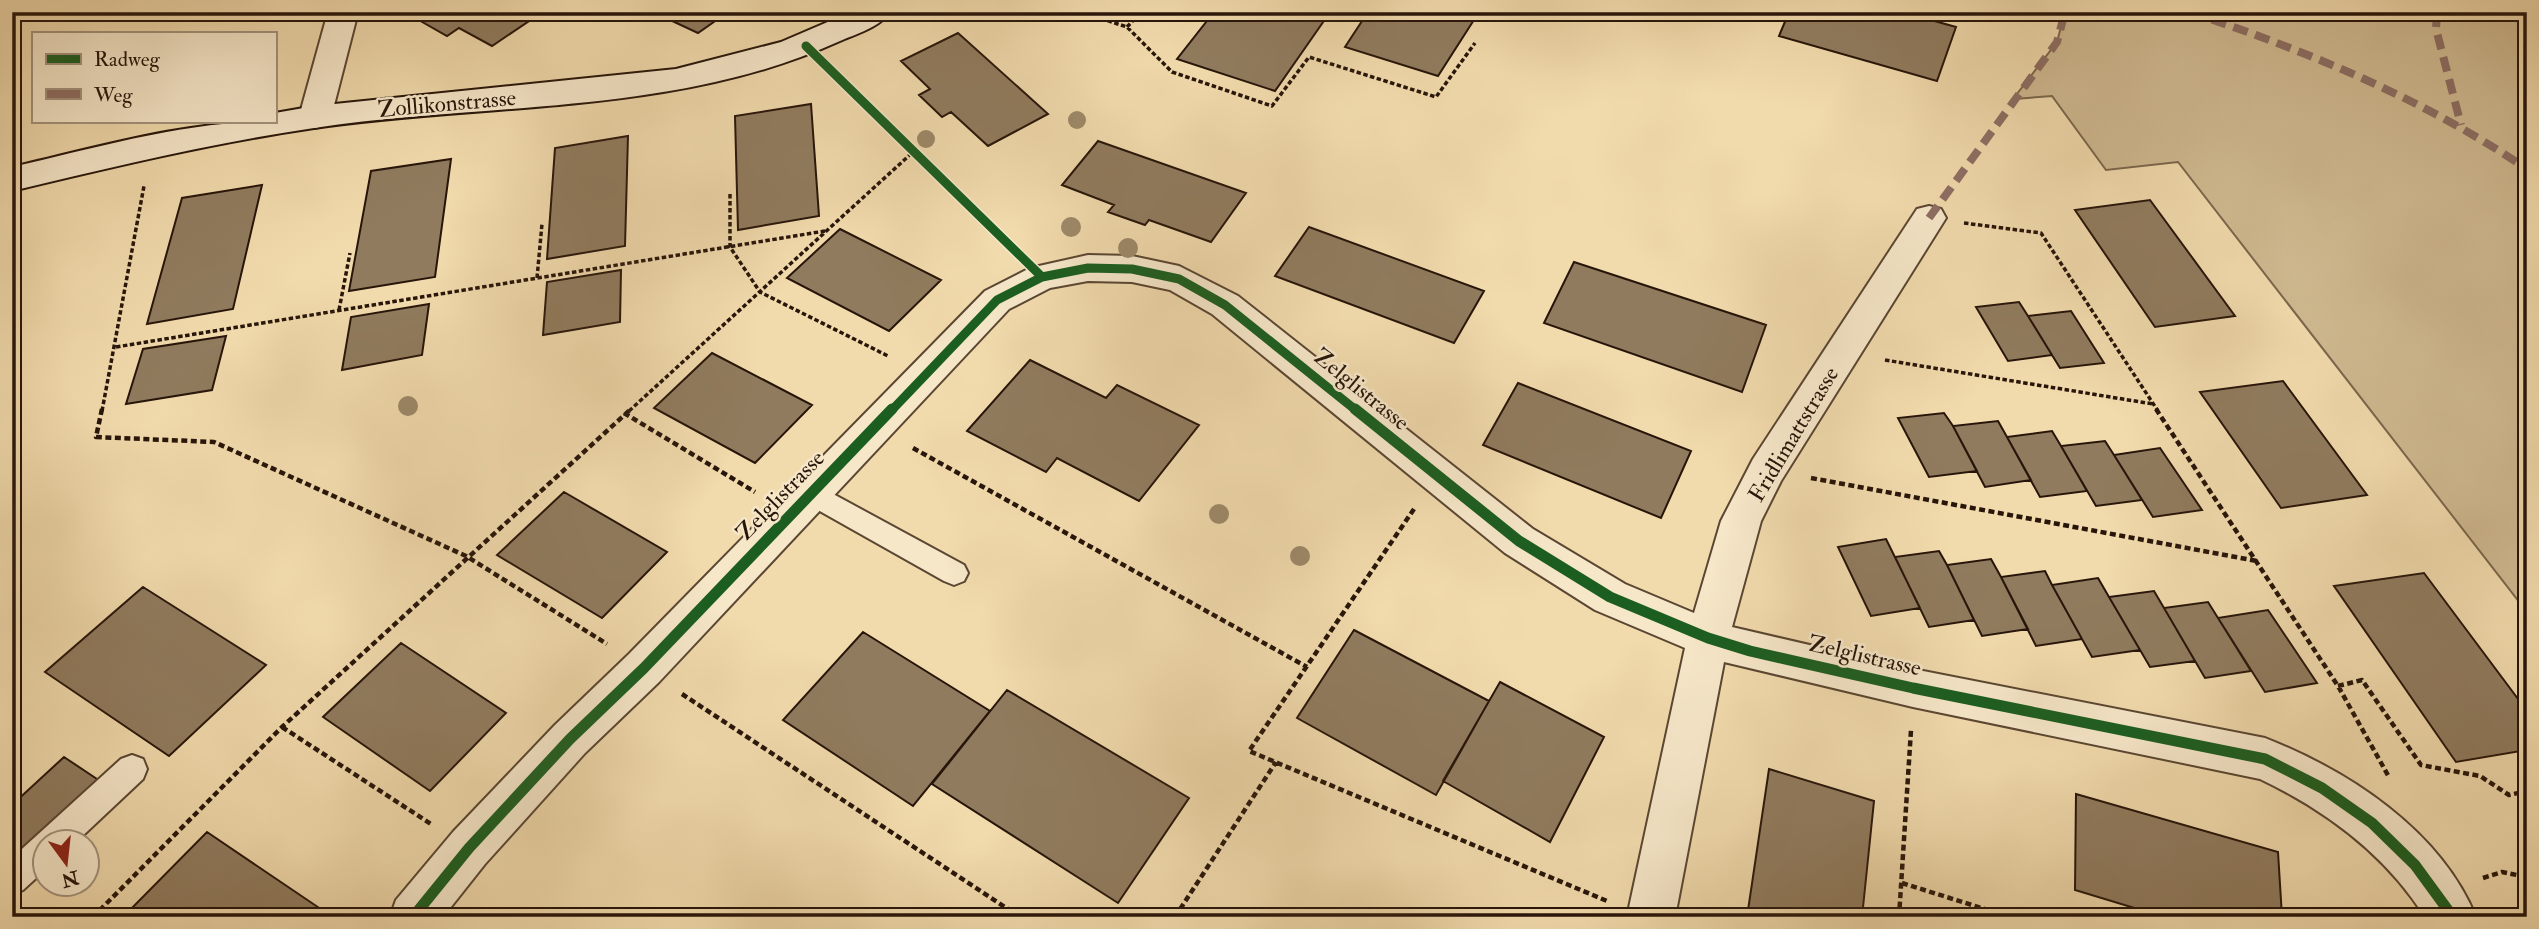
<svg xmlns="http://www.w3.org/2000/svg" width="2539" height="929" font-family="'IM FELL Double Pica',serif">
  <rect width="100%" height="100%" fill="#f1daac"/>
  <filter id="stains"><feTurbulence type="fractalNoise" baseFrequency=".00286" numOctaves="4"/><feColorMatrix values="0 0 0 0 .2 0 0 0 0 .09 0 0 0 0 .02 0 0 0 .5 -.17"/></filter>
  <radialGradient id="worn" r=".72"><stop offset=".6" stop-color="#630" stop-opacity="0"/><stop offset="1" stop-color="#630" stop-opacity=".3"/></radialGradient>
  <!-- green -->
  <path fill="#cfb990" stroke="#7b674d" stroke-width="2" d="M2065 12H2527V612L2178 162 2106 170 2052 96 2013 99 2057 42Z"/>
  <!-- building -->
  <path fill="#907b5e" stroke="#27150a" stroke-width="2" d="M428 12H533L538 15 492 46 459 28 447 36 417 19Z
    M653 12H719L713 17 718 19 698 33Z
    M1214 12H1319L1328 15 1275 91 1177 59Z
    M1368 12H1479L1438 76 1345 47Z
    M1789 12H1902L1956 27 1937 81 1779 36Z
    M958 33 1048 114 988 146 951 112 942 117 919 95 930 89 901 61Z
    M811 104 819 216 738 230 735 116Z
    M628 136 625 246 547 259 555 148Z
    M1098 141 1246 193 1211 242 1149 220 1145 225 1108 212 1114 205 1062 185Z
    M451 159 435 277 349 291 371 171Z
    M262 185 233 309 147 324 182 198Z
    M2150 200 2235 316 2155 327 2075 210Z
    M1309 227 1484 291 1454 343 1275 276Z
    M840 229 941 280 889 331 787 278Z
    M1574 262 1766 325 1742 392 1544 323Z
    M621 270 620 322 543 335 547 282Z
    M2019 302 2028 316 2052 355 2008 361 1976 307Z
    M429 304 422 355 342 370 351 317Z
    M2071 311 2104 363 2060 368 2028 316Z
    M226 336 212 390 126 404 143 349Z
    M712 353 812 405 755 463 654 408Z
    M1030 360 1106 398 1117 385 1199 425 1139 501 1057 458 1046 472 967 431Z
    M2283 381 2367 495 2281 508 2200 392Z
    M1518 383 1691 451 1661 518 1483 445Z
    M1944 413 1953 426 1977 471 1929 477 1898 418Z
    M1998 421 2007 437 2031 480 1985 487 1953 426Z
    M2052 431 2061 446 2087 491 2040 497 2007 437Z
    M2105 441 2114 455 2142 500 2096 506 2061 446Z
    M2160 448 2202 510 2153 517 2114 455Z
    M564 492 667 552 602 618 497 555Z
    M1886 539 1920 608 1871 616 1838 547Z
    M1939 551 1947 565 1974 620 1929 627 1895 557Z
    M1991 559 2001 577 2028 629 1982 636 1947 565Z
    M2045 571 2052 585 2082 639 2036 646 2001 577Z
    M2424 573 2527 711V750L2456 762 2334 586Z
    M2098 578 2109 597 2140 650 2092 657 2052 585Z
    M143 587 266 665 169 756 45 672Z
    M2154 591 2164 608 2195 661 2150 667 2109 597Z
    M2208 602 2218 618 2251 671 2205 678 2164 608Z
    M2268 610 2317 683 2265 692 2218 618Z
    M1354 630 1489 701 1436 795 1297 718Z
    M863 632 990 711 913 806 783 720Z
    M401 643 506 713 430 791 323 717Z
    M1500 682 1604 737 1550 842 1443 781Z
    M1007 690 1189 798 1118 903 932 784Z
    M64 757 106 785 12 869V805Z
    M1769 769 1874 801 1862 917H1747Z
    M2076 794 2278 852 2282 917H2164L2075 890Z
    M207 832 331 916 123 917Z"/>
  <g fill="none" stroke-linecap="round" stroke-linejoin="round">
    <defs>
      <path id="service" d="M811 482 964 565 968 573 964 581 954 585 944 581 802 501 798 493 802 485Z
        M132 755 143 759 147 769 143 779 76 842H46V869L23 890 12 895V858L121 759Z"/>
      <path id="minor" d="M328 12H358L331 117 326 125 315 128 304 125 299 117Z
        M1929 206 1941 209 1946 218 1781 481 1761 521 1732 627 1913 669 2265 738C2349 771 2440 830 2476 917H2425C2385 854 2327 811 2260 779L1913 707 1724 662 1675 917H1627L1685 648 1595 610 1505 553 1212 314 1170 290 1132 282 1088 281 1050 288 1009 309 659 682 585 753 485 864 443 917H390L396 900 453 832 555 725 629 654 985 291 1030 268 1088 255 1132 256 1179 266 1238 296 1533 529 1625 584 1694 613 1721 521 1753 459 1917 209Z"/>
      <path id="secondary" d="M851 12H890C880 27 856 34 840 41 675 116 489 102 314 128 212 143 112 167 12 191V167C99 147 186 121 275 121V113L315 106 676 69 781 42Z"/>
    </defs>
    <!-- service casing -->
    <use href="#service" stroke="#5a4632" stroke-width="4"/>
    <!-- minor casing -->
    <use href="#minor" stroke="#5a4632" stroke-width="4"/>
    <!-- secondary casing -->
    <use href="#secondary" stroke="#27150a" stroke-width="4"/>
    <!-- path-far1 -->
    <path stroke="#27150a" stroke-width="3.5" stroke-dasharray="4.5 2.5" stroke-linecap="butt" d="M1081 12 1127 27 1172 72 1272 106 1309 57 1436 97 1475 43
      M1186 12 1194 15 1197 12
      M1127 27 1141 12
      M730 194V247L760 292 888 356
      M1964 223 2041 233 2158 411
      M537 278 542 224
      M339 310 350 253
      M116 347 825 231
      M1885 360 2153 404
      M102 411 144 186
      M629 411 913 152"/>
    <!-- path -->
    <path stroke="#27150a" stroke-width="4.5" stroke-dasharray="6 3.5" stroke-linecap="butt" d="M102 409 96 437 214 442 466 556 607 644
      M2156 409 2338 686 2389 777
      M624 413 755 492
      M913 448 1307 667
      M1811 478 2257 561
      M1414 509 1249 751 1607 901
      M2338 686 2362 680 2421 765 2480 776 2509 795 2527 791
      M682 694 1020 917
      M282 727 431 824
      M2483 878 2502 872 2527 877
      M1902 883 2010 917
      M93 917 282 727 631 409
      M1175 917 1276 762
      M1899 917 1911 730"/>
    <!-- service -->
    <use href="#service" fill="#f6e7c9" fill-rule="evenodd"/>
    <!-- minor -->
    <use href="#minor" fill="#f6e7c9" fill-rule="evenodd"/>
    <!-- secondary -->
    <use href="#secondary" fill="#f6e7c9" fill-rule="evenodd"/>
    <!-- quiet -->
    <path stroke="#8d6e63" stroke-width="8" stroke-dasharray="15 8" stroke-linecap="butt" d="M2190 12C2309 52 2422 98 2527 169
      M2437 12 2436 29 2461 125
      M1929 218 2057 42 2065 12"/>
    <defs>
      <path id="cycleway-far1" d="M806 46 1042 277
        M891 411 997 300 1042 277 1088 268 1132 269 1179 279 1225 305 1357 411"/>
      <path id="cycleway" d="M1355 409 1519 541 1610 597 1708 638 1750 651 1913 688 2265 759 2322 788 2372 823 2415 865 2453 917
        M413 917 469 848 570 739 644 668 892 409"/>
    </defs>
    <!-- cycleway-far1 casing -->
    <use href="#cycleway-far1" stroke="#f6e7c9" stroke-width="12"/>
    <!-- cycleway casing -->
    <use href="#cycleway" stroke="#f6e7c9" stroke-width="16"/>
    <!-- cycleway-far1 -->
    <use href="#cycleway-far1" stroke="#1b5e20" stroke-width="9"/>
    <!-- cycleway -->
    <use href="#cycleway" stroke="#1b5e20" stroke-width="11"/>
  </g>
  <!-- trees -->
  <g fill="#9d8969">
    <circle cx="1077" cy="120" r="9"/>
    <circle cx="926" cy="139" r="9"/>
    <circle cx="1071" cy="227" r="10"/>
    <circle cx="1128" cy="248" r="10"/>
    <circle cx="408" cy="406" r="10"/>
    <circle cx="1219" cy="514" r="10"/>
    <circle cx="1300" cy="556" r="10"/>
  </g>
  <g text-anchor="middle" stroke-width="5" stroke-linejoin="round" paint-order="stroke">
    <!-- street labels -->
    <g font-size="23" fill="#27150a" stroke="#f6e7c9">
      <text transform="translate(447 103) rotate(-5)" y="8">Zollikonstrasse</text>
      <text transform="translate(1362 389) rotate(39)" y="8">Zelglistrasse</text>
      <text transform="translate(1793 434) rotate(-59)" y="8">Fridlimattstrasse</text>
      <text transform="translate(780 495) rotate(-46)" y="8">Zelglistrasse</text>
      <text transform="translate(1865 655) rotate(13)" y="8">Zelglistrasse</text>
    </g>
  </g>
  <!-- margin -->
  <rect width="2539" height="929" fill="none" stroke="#f1daac" stroke-width="42"/>
  <rect x="14" y="14" width="2511" height="901" fill="none" stroke="#27150a" stroke-width="3.5"/>
  <rect x="21" y="21" width="2497" height="887" fill="none" stroke="#27150a" stroke-width="2"/>
  <!-- legend -->
  <rect x="32" y="32" width="245" height="91" fill="#f6e7c9" stroke="#a3937d" stroke-width="2"/>
  <rect x="46" y="54" width="35" height="10" fill="#1b5e20" stroke="#a3937d" stroke-width="2"/>
  <text x="94" y="66" font-size="21" fill="#27150a">Radweg</text>
  <rect x="46" y="89" width="35" height="10" fill="#8d6e63" stroke="#a3937d" stroke-width="2"/>
  <text x="94" y="102" font-size="21" fill="#27150a">Weg</text>
  <!-- north arrow -->
  <g transform="translate(66 863) rotate(165)"><circle r="33" fill="#f6e7c9" stroke="#a3937d" stroke-width="2"/>
  <path d="M0-5L12 26L0 18L-12 26Z" fill="#8f2418"/>
  <text y="-10" font-size="19" font-weight="bold" text-anchor="middle" fill="#27150a">N</text>
  </g>
  <rect width="100%" height="100%" filter="url(#stains)"/>
  <rect width="100%" height="100%" fill="url(#worn)"/>
</svg>
